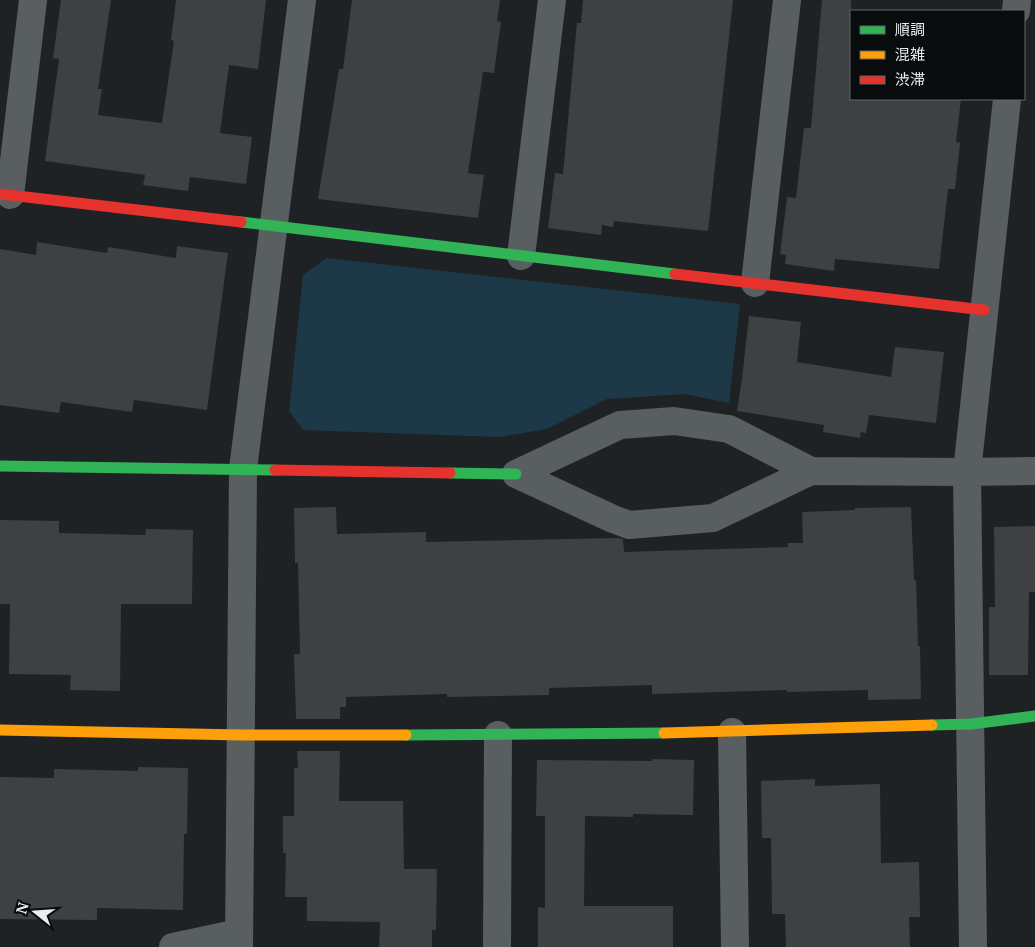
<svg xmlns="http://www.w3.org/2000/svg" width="1035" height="947" font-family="Merriweather,'Noto Sans JP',serif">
  <rect width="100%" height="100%" fill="#1e2224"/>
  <!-- green -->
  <path fill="#1d3947" d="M327 258 740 304 729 403 685 394 607 399 547 429 499 437 303 430 289 411 303 275Z"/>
  <!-- building -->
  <path fill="#3e4042" d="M61 0H111L98 89H102L98 115 162 123 174 41 171 40 176 0H266L258 69 229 65 220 133 252 137 246 184 190 177 188 191 143 185 145 175 45 161 59 59 53 58Z
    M352 0H500L497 21 501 22 494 73 483 72 468 173 484 175 478 218 318 199 339 69H343Z
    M583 0H733L708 231 614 221 613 227 602 225 601 235 548 228 555 173 563 174 577 23H581Z
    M822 0H851V99H961L956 142 960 143 955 189H948L939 269 835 259 834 271 785 264 786 255 780 254 787 197 796 198 804 128H811Z
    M37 242 107 253 108 247 176 258 177 246 228 253 207 410 134 400 132 412 61 402 59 413 0 405V249L36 255Z
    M749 316 801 322 797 362 891 377 895 347 944 352 936 423 869 415 866 433 861 432 860 438 823 432 824 425 737 411 742 379Z
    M336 507 337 534 426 532V542L618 538 623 539 624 552 788 547V543H803L802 512 855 510V508L911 507 914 580H916L918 646H920L921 699 868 700V690L787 692V690L652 694V685L549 688V695L447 697V694L346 697V707H340V719H296L294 654H300L298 563H295L294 508Z
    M0 520 59 521V533L145 535 146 529 193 530 192 604H121L120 691 70 690 71 675 9 674 10 604H0Z
    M1035 526V592H1029L1028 675H989V607H995L994 527Z
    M297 751H340L339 801H403L404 869H437L436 930H432V947H379L380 922 307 921V897H285L286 853H283V816H294V768H298Z
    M652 759 694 760 693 815 633 814V817L585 816 584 906H673V947H538V907L545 908V816H536L537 760 652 761Z
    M138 767 188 768 187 834H184L183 910 97 908V920L0 919V777L54 778V769L138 771Z
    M815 779V786L880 784 881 863 919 862 920 917H909L910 947H786L785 914H772L771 838H762L761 781Z"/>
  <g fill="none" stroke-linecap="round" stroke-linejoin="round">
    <!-- street -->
    <path stroke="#595f60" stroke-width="28" d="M1016 11 1017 0
      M10 195 33 0
      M521 256 552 0
      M755 283 787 0
      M516 474 613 519 629 525 713 518 811 471 967 472 1035 471
      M516 474 620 425 674 421 729 429 811 471
      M732 732 735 947
      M173 947 239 933
      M239 947 243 469 302 0
      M497 947 498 735
      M973 947 967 472 1007 99"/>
    <!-- fast -->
    <path stroke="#30b455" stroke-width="11" d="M241 222 675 274
      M0 466 275 470
      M450 473 516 474
      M932 725 971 724 1035 716
      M406 735 664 733"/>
    <!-- slow -->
    <path stroke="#ff9f0a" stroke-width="11" d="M0 730 240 735H406
      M664 733 932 725"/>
    <!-- jam -->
    <path stroke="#e5322d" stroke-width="11" d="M0 194 241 222
      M675 274 984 310
      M275 470 450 473"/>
  </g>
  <!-- legend -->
  <rect x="850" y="10" width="175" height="90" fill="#090c0d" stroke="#636668"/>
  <rect x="860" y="26" width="25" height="8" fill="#30b455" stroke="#636668"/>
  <text x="895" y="35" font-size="15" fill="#e9eef0">順調</text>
  <rect x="860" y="51" width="25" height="8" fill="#ff9f0a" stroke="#636668"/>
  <text x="895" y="60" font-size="15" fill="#e9eef0">混雑</text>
  <rect x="860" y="76" width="25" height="8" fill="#e5322d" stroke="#636668"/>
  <text x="895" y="85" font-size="15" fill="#e9eef0">渋滞</text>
  <!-- north arrow -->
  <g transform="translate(35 912) rotate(287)" stroke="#090c0d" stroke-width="4" paint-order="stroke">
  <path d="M0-4L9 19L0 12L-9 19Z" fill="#e9eef0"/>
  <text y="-8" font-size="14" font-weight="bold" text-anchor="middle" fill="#e9eef0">N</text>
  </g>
</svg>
